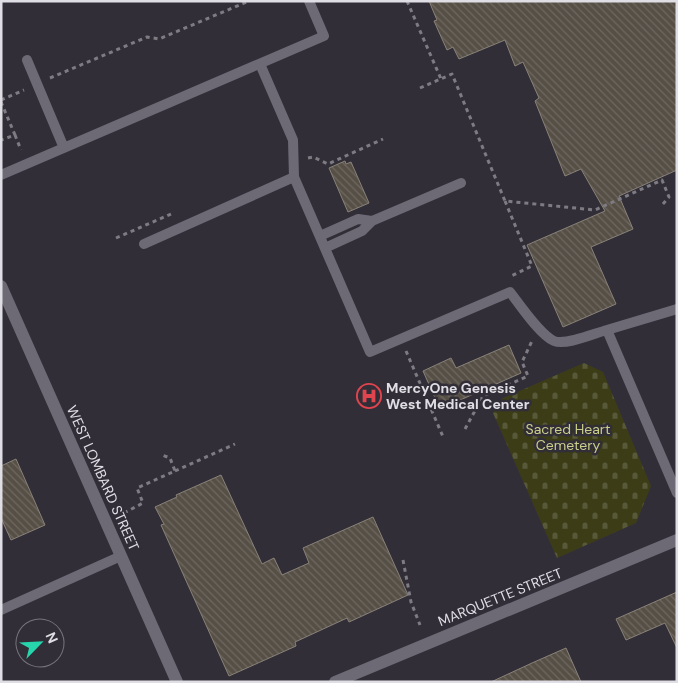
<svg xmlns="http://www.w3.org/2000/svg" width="678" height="683" font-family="'DM Sans',sans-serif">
  <defs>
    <pattern id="cemetery-stones" width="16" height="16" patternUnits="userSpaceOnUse" patternTransform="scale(1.25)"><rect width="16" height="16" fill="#3c3d17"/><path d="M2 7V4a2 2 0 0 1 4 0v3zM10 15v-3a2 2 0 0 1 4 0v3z" fill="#585939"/></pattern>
    <pattern id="building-back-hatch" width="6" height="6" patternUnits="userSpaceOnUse" patternTransform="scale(1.25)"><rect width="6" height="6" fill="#564f46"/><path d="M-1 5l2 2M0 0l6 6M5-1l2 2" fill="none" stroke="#6e6861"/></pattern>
  </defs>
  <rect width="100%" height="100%" fill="#322e38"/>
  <!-- cemetery -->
  <path fill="url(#cemetery-stones)" d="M584 363 603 372 651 486 636 523 557 558 493 413 501 399Z"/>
  <!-- building -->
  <path fill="url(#building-back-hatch)" stroke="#898278" d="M429 1H677V170L619 196 633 229 591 247 616 304 563 327 527 245 605 211 581 169 565 176 535 101 539 98 523 62 515 66 505 40 459 59 453 47 447 50 434 21 437 20Z
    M345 161 346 164 351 162 369 203 348 212 329 168Z
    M509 345 521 373 440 409 423 371 451 358 456 368Z
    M16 459 45 525 11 540 1 518V466Z
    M221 475 262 564 274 558 282 575 309 563 303 548 373 517 408 595 349 622 347 618 295 642 296 646 229 676 161 525 164 524 155 507 177 497 176 495Z
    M677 592V648L665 623 626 640 616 619Z
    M566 648 581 682H491L532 663Z"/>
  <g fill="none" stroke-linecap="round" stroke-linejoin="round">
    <!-- path -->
    <path stroke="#7e7b83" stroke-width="3" stroke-dasharray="4 4" stroke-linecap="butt" d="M407 1 441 79
      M50 78 147 37 159 39 249 1
      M420 88 452 74 505 201 595 210 662 180 669 197 662 205
      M1 100 24 90
      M1 102 15 135 1 140
      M15 135 21 150
      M308 158 313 157 328 164 383 139
      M505 201 532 266 509 277
      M116 238 171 214
      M406 351 444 439
      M465 429 483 396 528 376 522 362 532 341
      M175 471 235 444
      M124 513 143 503 137 488 175 471 170 458 162 455
      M403 560 411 602 420 625"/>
    <!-- service -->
    <path stroke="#6d6a75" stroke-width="10" d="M27 60 64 148
      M260 64 293 140 294 177 370 352 510 292C520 305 540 335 554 341 566 346 595 333 607 330
      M1 175 324 36 309 1
      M372 221 461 183
      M320 236 358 219 372 221 362 231 325 248
      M144 244 294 177
      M677 309 607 330 677 493
      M1 610 121 556"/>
    <!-- tertiary -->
    <path stroke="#6d6a75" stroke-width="12" d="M1 286 177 682
      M335 682 677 540"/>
  </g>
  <!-- icons -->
  <defs>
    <symbol id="hospital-ring" viewBox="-11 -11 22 22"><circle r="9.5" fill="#322e38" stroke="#e0444e" stroke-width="1.5"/><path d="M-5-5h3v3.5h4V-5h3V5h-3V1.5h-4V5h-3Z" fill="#e0444e"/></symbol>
  </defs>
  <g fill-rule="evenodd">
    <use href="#hospital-ring" x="355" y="382" width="28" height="28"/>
  </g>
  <g text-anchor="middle" stroke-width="5" stroke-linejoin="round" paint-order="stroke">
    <!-- poi labels -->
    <g font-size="14" font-weight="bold" fill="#e0dee5" stroke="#322e38" text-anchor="start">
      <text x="386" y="393">MercyOne Genesis<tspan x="386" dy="16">West Medical Center</tspan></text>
    </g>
    <!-- park labels -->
    <g font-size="14" fill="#cace8a" stroke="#322e38">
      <text x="568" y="434">Sacred Heart<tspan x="568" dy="16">Cemetery</tspan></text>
    </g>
    <!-- street labels -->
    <g font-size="14" fill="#e0dee5" stroke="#322e38">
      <text transform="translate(103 478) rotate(66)" y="5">WEST LOMBARD STREET</text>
      <text transform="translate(500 597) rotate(-22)" y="5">MARQUETTE STREET</text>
    </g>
  </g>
  <!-- border -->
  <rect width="678" height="683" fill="none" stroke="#e0dee5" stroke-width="5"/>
  <!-- north arrow -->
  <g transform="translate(40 643) rotate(66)"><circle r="24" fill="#322e38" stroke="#78747d"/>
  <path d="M0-4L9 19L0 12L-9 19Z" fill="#27d5ad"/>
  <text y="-8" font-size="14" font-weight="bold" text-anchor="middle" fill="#e0dee5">N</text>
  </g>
</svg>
